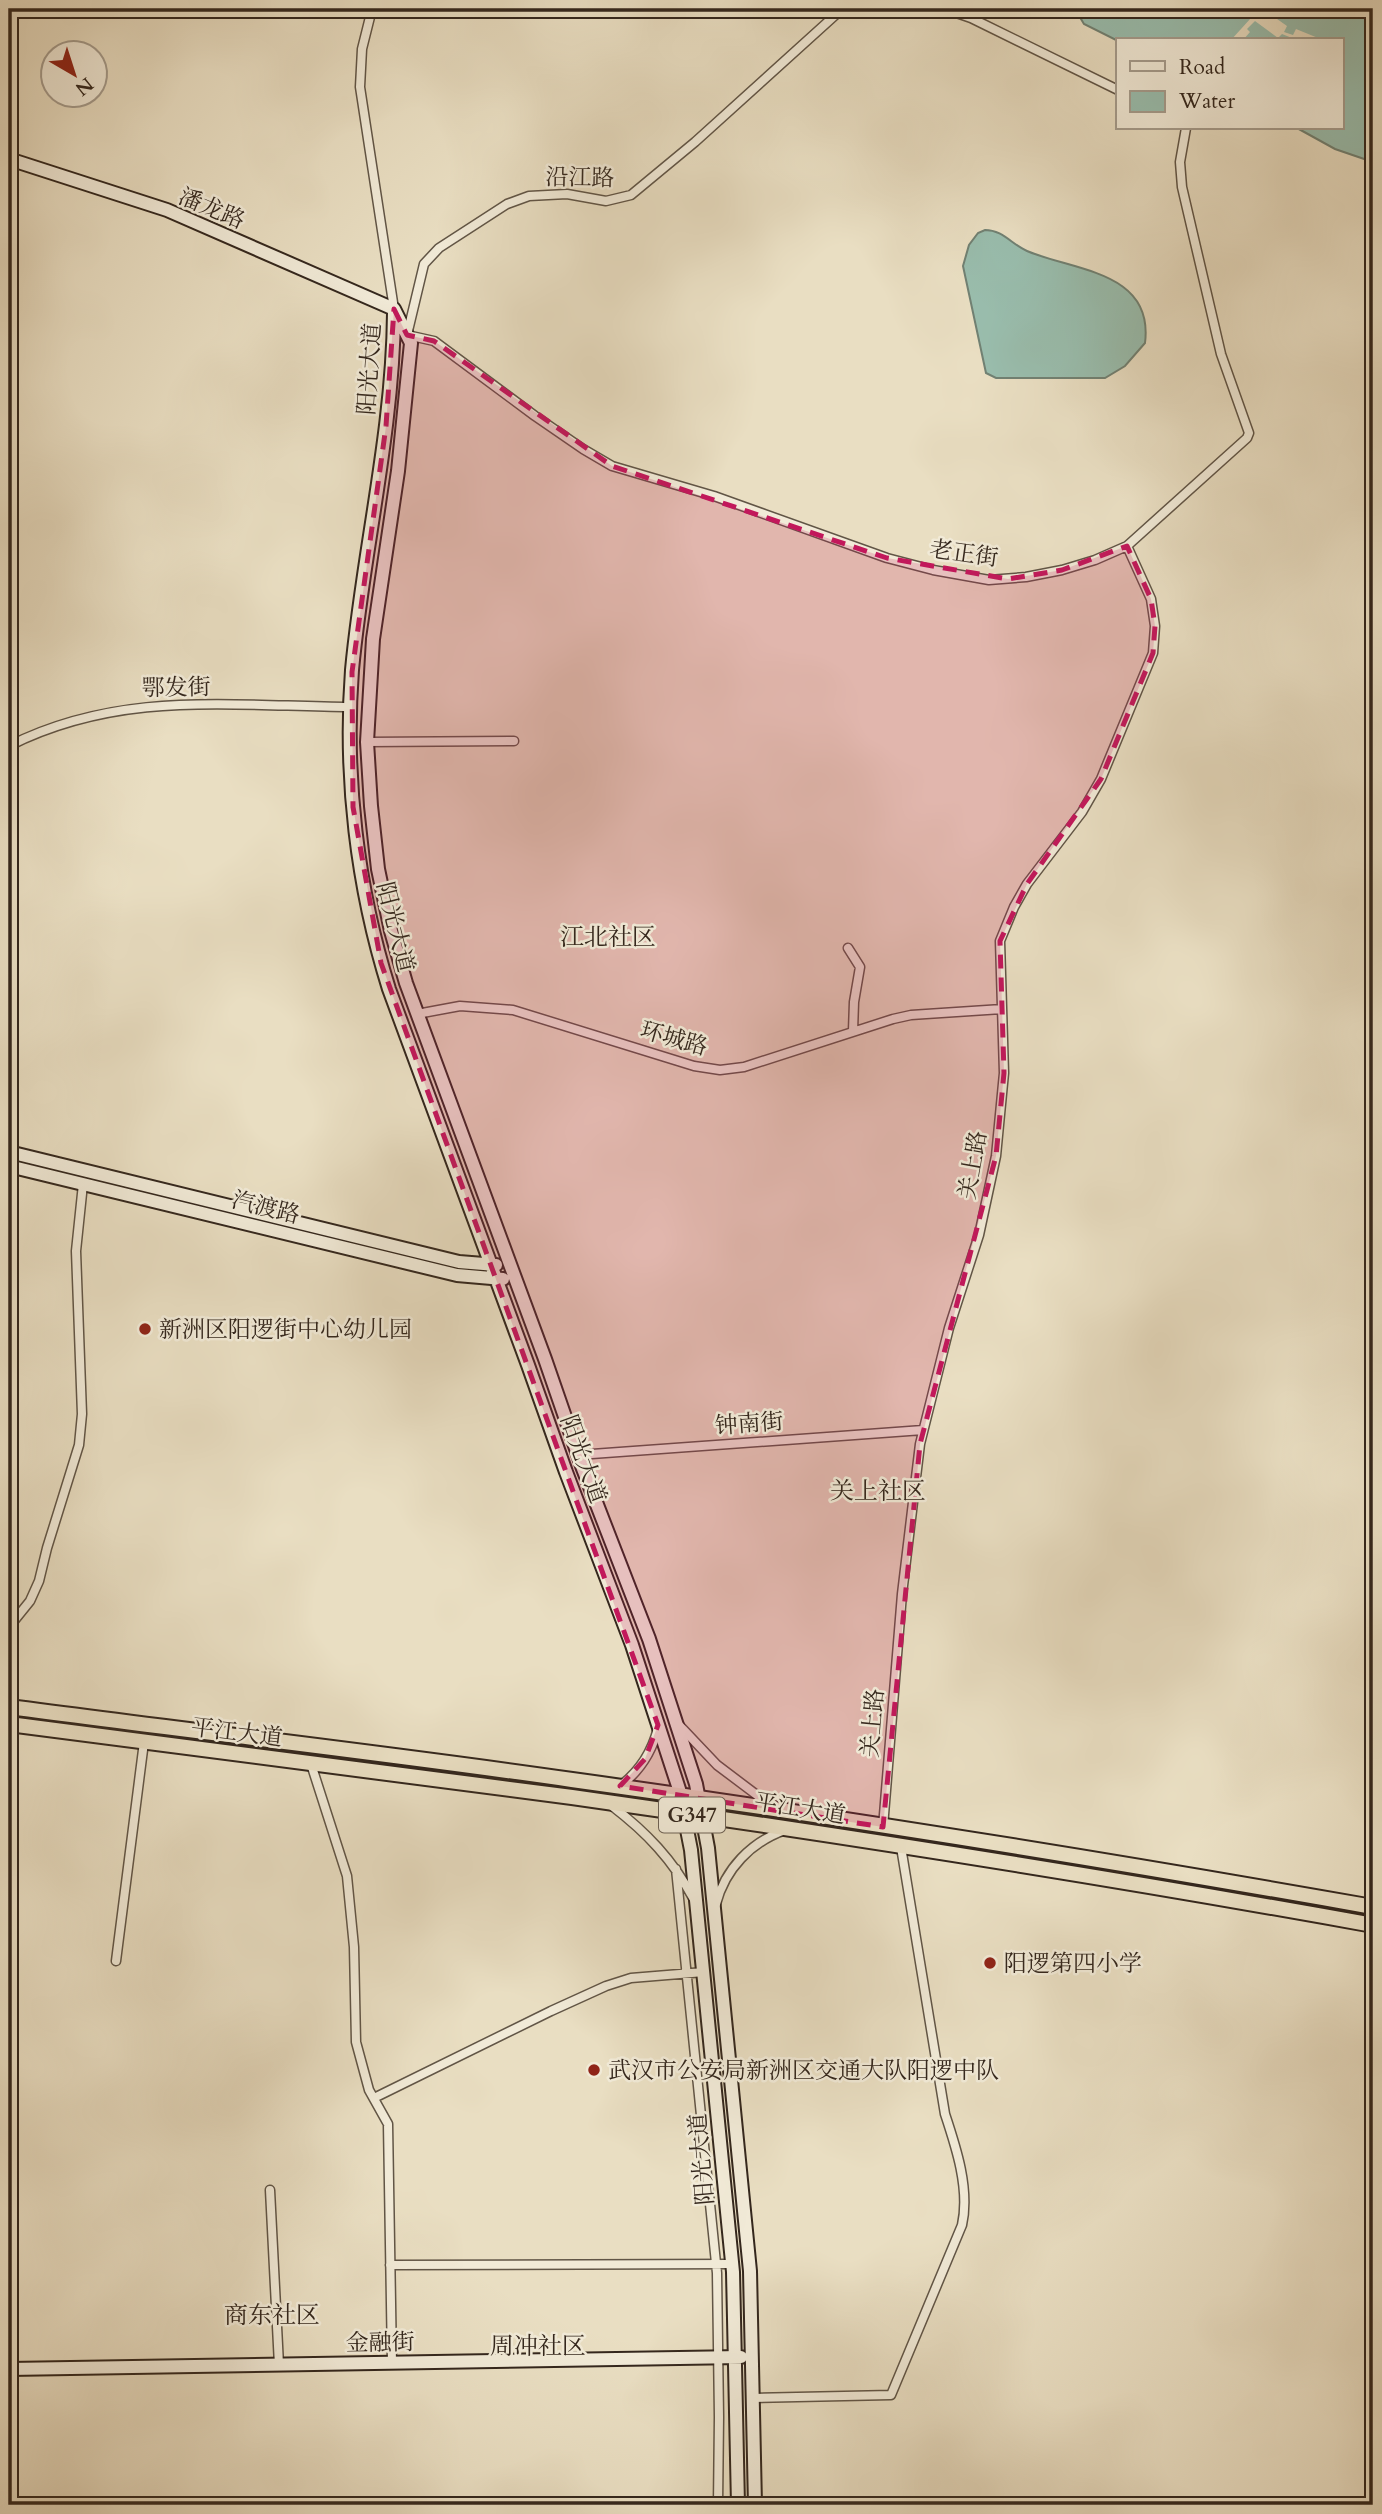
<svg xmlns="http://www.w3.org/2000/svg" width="1382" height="2514" font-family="Cardo,'Noto Serif SC',serif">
  <rect width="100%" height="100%" fill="#e9dec2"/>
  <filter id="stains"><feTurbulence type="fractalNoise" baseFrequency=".00286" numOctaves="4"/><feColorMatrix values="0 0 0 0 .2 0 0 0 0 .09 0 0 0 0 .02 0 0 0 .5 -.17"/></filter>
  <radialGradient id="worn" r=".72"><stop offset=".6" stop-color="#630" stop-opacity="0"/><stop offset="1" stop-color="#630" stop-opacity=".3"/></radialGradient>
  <!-- water -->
  <path fill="#99bdad" stroke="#718173" stroke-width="2" d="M1075 9H1373V162L1335 149 1297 128H1342V40L1118 41 1084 24Z
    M985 230C1003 230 1011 244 1027 251 1074 271 1154 271 1145 343L1125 366 1105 378H996L986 373 963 266 969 245 978 233Z"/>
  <!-- pier -->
  <path fill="#e9dec2" d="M1239 9H1263L1287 26 1284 32 1293 35 1296 29 1323 40H1292V38L1282 34 1278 38 1255 21 1247 29 1250 32 1243 40H1231L1251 18Z"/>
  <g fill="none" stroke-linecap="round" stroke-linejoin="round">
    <defs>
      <path id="street" d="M372 9 362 49 360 87 394 309
        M842 9 695 142 631 195 606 201 567 194 529 196 507 204 439 248 424 264 407 335 434 341 535 416 583 449 612 466 714 496 887 558 933 570 989 580 1026 577 1062 570 1095 560 1127 546 1247 438 1249 433 1221 354 1182 187 1180 162 1186 128
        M945 9 971 18 1118 90
        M367 742 514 741
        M9 746C120 690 230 706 350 707
        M848 948 860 967 854 1002 853 1031
        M417 1014 460 1006 513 1010 694 1066 720 1070 744 1067 893 1019 911 1015 1002 1009
        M578 1455 923 1430
        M9 1627 30 1601 39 1581 47 1548 79 1445 82 1414 76 1251 83 1184
        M680 1726 717 1765 770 1805
        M311 1764 347 1876 354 1947 356 2042 369 2090 388 2124 392 2363
        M620 1786C640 1771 652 1752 658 1728
        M612 1806C646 1832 673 1860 693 1898
        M883 1827 902 1594 920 1444 949 1328 979 1235 996 1156 1004 1073 1000 941 1014 907 1027 884 1082 812 1101 779 1153 653 1155 626 1151 599 1127 546
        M676 1869 717 2273 719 2417 718 2505
        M716 1904C725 1869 751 1842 785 1830
        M116 1961 144 1742
        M374 2098 551 2011 606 1986 631 1978 704 1972
        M270 2190 279 2365
        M390 2265 733 2264
        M753 2398 891 2395 962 2225C970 2189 956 2147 945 2114L901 1847"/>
      <path id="secondary" d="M9 159 167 210 394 309
        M394 309 411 343 398 471 373 639 367 742 371 806 378 869 391 931 406 983 545 1359 582 1466 649 1639 696 1784 708 1848 750 2271 755 2505
        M394 313C393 433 363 551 352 670 344 777 357 887 389 989L528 1365 566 1472 632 1645 679 1789 691 1850 733 2272 738 2505
        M9 1152 459 1262 496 1265
        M9 1166 457 1275 503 1279
        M9 2369 741 2357"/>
      <path id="highway" d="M9 1707C197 1732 385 1753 572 1780 840 1817 1107 1860 1373 1907
        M9 1724C197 1749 385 1771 572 1797 840 1835 1107 1877 1373 1925"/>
    </defs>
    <!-- street casing -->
    <use href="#street" stroke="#615546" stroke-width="11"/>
    <!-- secondary casing -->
    <use href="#secondary" stroke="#34271d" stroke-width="16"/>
    <!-- highway casing -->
    <use href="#highway" stroke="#34271d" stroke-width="18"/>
    <!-- street -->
    <use href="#street" stroke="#f1ead7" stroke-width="8"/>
    <!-- secondary -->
    <use href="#secondary" stroke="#f1ead7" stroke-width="12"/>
    <!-- highway -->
    <use href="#highway" stroke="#e9dec2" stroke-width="14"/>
  </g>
  <!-- marked area -->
  <path fill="#c2185b" fill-opacity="0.2" stroke="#c2185b" stroke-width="5" stroke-dasharray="14 9" stroke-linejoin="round" d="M394 309 407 335 434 341 612 466 887 558 1008 579 1062 570 1127 546 1151 599 1155 626 1153 653 1101 779 1027 884 1000 941 1004 1073 996 1156 920 1444 883 1827 620 1786 645 1759 658 1725 381 963 353 807 352 672 386 426Z"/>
  <!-- markers -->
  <g fill="#8f2418" stroke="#f1ead7" stroke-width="2.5">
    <circle cx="145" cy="1329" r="7"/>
    <circle cx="990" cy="1963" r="7"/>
    <circle cx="594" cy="2070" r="7"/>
  </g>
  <g text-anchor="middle" stroke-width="5" stroke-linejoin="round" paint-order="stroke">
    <!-- shield labels -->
    <rect fill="#f1ead7" stroke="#6d6255" stroke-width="2" x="659" y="1797.5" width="66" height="35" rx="5"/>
    <g font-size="21" font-weight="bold" fill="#34271d">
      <text x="692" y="1822">G347</text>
    </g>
    <!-- street labels -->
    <g font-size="23" fill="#34271d" stroke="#f1ead7">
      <text transform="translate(580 177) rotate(1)" y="8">沿江路</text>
      <text transform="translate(212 208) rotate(23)" y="8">潘龙路</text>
      <text transform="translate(369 369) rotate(-86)" y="8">阳光大道</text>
      <text transform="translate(964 553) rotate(8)" y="8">老正街</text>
      <text transform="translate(176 687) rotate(-1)" y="8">鄂发街</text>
      <text transform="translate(396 927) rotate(76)" y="8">阳光大道</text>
      <text transform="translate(674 1038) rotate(16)" y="8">环城路</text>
      <text transform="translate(972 1165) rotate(-80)" y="8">关上路</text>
      <text transform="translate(266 1207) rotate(14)" y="8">汽渡路</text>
      <text transform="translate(749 1423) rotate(-4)" y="8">钟南街</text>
      <text transform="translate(584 1459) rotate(70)" y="8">阳光大道</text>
      <text transform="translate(872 1723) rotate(-85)" y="8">关上路</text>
      <text transform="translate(237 1732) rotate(7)" y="8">平江大道</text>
      <text transform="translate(800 1808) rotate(9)" y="8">平江大道</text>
      <text transform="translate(701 2159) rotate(-95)" y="8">阳光大道</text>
      <text transform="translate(380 2342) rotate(-1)" y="8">金融街</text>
    </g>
    <!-- poi labels -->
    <g font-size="23" fill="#34271d" stroke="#f1ead7" text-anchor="start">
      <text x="159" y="1337">新洲区阳逻街中心幼儿园</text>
      <text x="1004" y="1971">阳逻第四小学</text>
      <text x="608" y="2078">武汉市公安局新洲区交通大队阳逻中队</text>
    </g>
    <!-- neighbourhood labels -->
    <g font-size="24" fill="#34271d" stroke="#f1ead7">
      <text x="608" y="945">江北社区</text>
      <text x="878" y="1499">关上社区</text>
      <text x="272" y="2323">商东社区</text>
      <text x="538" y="2354">周冲社区</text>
    </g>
  </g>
  <!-- margin -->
  <rect width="1382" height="2514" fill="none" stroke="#e9dec2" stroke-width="35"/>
  <rect x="10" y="10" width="1361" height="2493" fill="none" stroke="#34271d" stroke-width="3.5"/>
  <rect x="18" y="18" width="1347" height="2479" fill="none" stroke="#34271d" stroke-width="2"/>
  <!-- legend -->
  <rect x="1116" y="38" width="228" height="91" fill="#f1ead7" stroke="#a59c8d" stroke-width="2"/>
  <rect x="1130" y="61" width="35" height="10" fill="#f1ead7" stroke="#a59c8d" stroke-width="2"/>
  <text x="1179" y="74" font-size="21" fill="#34271d">Road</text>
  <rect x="1130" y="91" width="35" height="21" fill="#99bdad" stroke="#a59c8d" stroke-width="2"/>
  <text x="1179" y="108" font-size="21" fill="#34271d">Water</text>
  <!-- north arrow -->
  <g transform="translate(74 74) rotate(141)"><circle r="33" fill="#f1ead7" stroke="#a59c8d" stroke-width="2"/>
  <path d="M0-5L12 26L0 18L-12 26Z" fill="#8f2418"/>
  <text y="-10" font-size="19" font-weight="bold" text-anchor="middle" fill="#34271d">N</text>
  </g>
  <rect width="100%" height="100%" filter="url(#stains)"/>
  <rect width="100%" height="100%" fill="url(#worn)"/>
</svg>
